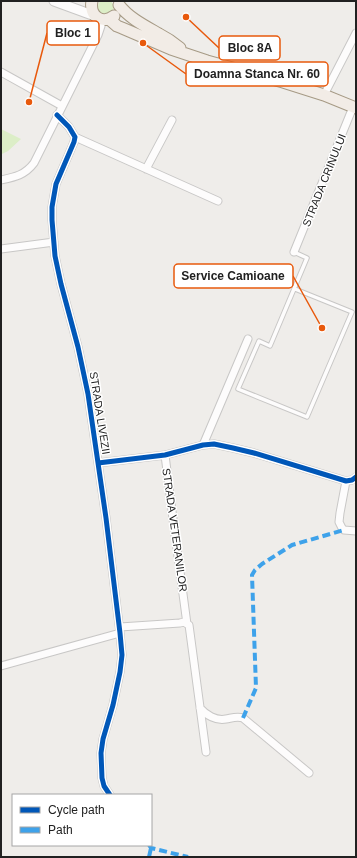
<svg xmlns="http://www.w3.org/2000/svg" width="357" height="858" font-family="Arial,sans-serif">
  <rect width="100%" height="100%" fill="#efedea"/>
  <!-- grass -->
  <path fill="#dceec7" d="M100 1H111C123 18 89 19 100 1Z
    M1 129 21 139 8 151 2 154Z"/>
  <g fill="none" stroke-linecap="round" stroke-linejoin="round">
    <defs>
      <path id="service" d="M294 252 307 258 270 346 259 341 238 389 307 417 352 312 295 289"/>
      <path id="minor" d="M1 72 62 106
        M324 95 356 33
        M57 115 69 127 75 137 74 142 56 184 52 207V220L55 256 61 284 78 347 88 394 106 518 120 633 122 655 120 672 113 705 103 739 101 753 102 778 104 786 110 795
        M75 137 218 201
        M146 169 172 120
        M1 180C15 177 25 175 34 163L98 35 101 26V19
        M1 249 54 242
        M294 252 353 107
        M203 445 248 339
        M165 455 173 519 187 624
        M98 463 165 455 203 445 214 444 233 448 254 453 346 481 352 480 356 477
        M346 481 340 513 339 522 342 528 344 530 356 531
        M120 627 180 623 184 622 189 625 206 752
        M1 666 120 633
        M200 708C206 715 216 721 226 719 232 718 237 716 243 718L309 773"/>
      <path id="tertiary" d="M54 1 95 16"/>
      <path id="primary" d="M92 1C89 16 102 25 114 16
        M119 5C129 18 145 26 159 34 167 38 174 43 180 48
        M109 19 117 26 122 28 171 49 207 61 283 82 324 95 356 108"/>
    </defs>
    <!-- service casing -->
    <use href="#service" stroke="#c8c7c6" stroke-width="5.5"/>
    <!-- minor casing -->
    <use href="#minor" stroke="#c8c7c6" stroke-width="9"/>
    <!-- tertiary casing -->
    <use href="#tertiary" stroke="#c8c7c6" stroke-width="11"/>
    <!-- primary casing -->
    <use href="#primary" stroke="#a69a85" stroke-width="13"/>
    <!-- service -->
    <use href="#service" stroke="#fdfcfc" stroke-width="3.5"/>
    <!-- minor -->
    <use href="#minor" stroke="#fdfcfc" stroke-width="7"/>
    <!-- tertiary -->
    <use href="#tertiary" stroke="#fdfcfc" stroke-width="9"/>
    <!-- primary -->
    <use href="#primary" stroke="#f2ece6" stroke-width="11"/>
    <!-- quiet -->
    <path stroke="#3ea2ea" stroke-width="4" stroke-dasharray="8 4" stroke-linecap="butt" d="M243 718 256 688 252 575 255 570 262 564 292 545 344 530
      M149 845 151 848 188 857
      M149 857 151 848"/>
    <defs>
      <path id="cycleway" d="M57 115 69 127 75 137 74 142 56 184 52 207V220L55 256 61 284 78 347 88 394 106 518 120 633 122 655 120 672 113 705 103 739 101 753 102 778 104 786 110 795
        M98 463 165 455 203 445 214 444 233 448 254 453 346 481 352 480 356 477"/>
    </defs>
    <!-- cycleway casing -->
    <use href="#cycleway" stroke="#fff" stroke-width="8"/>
    <!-- cycleway -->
    <use href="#cycleway" stroke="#0057b8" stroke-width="5"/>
  </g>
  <g text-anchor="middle" stroke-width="3" stroke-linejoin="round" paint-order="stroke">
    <!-- street labels -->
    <g font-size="11" fill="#212121" stroke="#fff">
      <text transform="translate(324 180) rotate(-68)" y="4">STRADA CRINULUI</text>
      <text transform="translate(100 413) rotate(81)" y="4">STRADA LIVEZII</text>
      <text transform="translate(175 530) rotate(82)" y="4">STRADA VETERANILOR</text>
    </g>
  </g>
  <!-- callouts -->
  <path fill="none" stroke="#e8590c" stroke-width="1.5" d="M29 102L47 33M186 17L219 48M143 43L186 74M322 328L293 276"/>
  <g fill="#e8590c" stroke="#fff" stroke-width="1.5">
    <circle cx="29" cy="102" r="4"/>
    <circle cx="186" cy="17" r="4"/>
    <circle cx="143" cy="43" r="4"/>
    <circle cx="322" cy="328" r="4"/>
  </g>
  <g fill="#fff" stroke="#e8590c" stroke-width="1.5">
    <rect x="47" y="21" width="52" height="24" rx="4"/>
    <rect x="219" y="36" width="61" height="24" rx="4"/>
    <rect x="186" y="62" width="142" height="24" rx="4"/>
    <rect x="174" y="264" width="119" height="24" rx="4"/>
  </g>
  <g font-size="12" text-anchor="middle" font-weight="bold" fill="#212121">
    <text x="73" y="37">Bloc 1</text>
    <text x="250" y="52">Bloc 8A</text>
    <text x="257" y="78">Doamna Stanca Nr. 60</text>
    <text x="233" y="280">Service Camioane</text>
  </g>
  <!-- border -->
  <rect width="357" height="858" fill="none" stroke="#212121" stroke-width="4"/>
  <!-- legend -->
  <rect x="12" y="794" width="140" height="52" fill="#ffffff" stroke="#a6a6a6"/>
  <rect x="20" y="807" width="20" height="6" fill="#0057b8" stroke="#a6a6a6"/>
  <text x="48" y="814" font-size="12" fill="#212121">Cycle path</text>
  <rect x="20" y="827" width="20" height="6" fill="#3ea2ea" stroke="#a6a6a6"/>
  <text x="48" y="834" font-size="12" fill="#212121">Path</text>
</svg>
